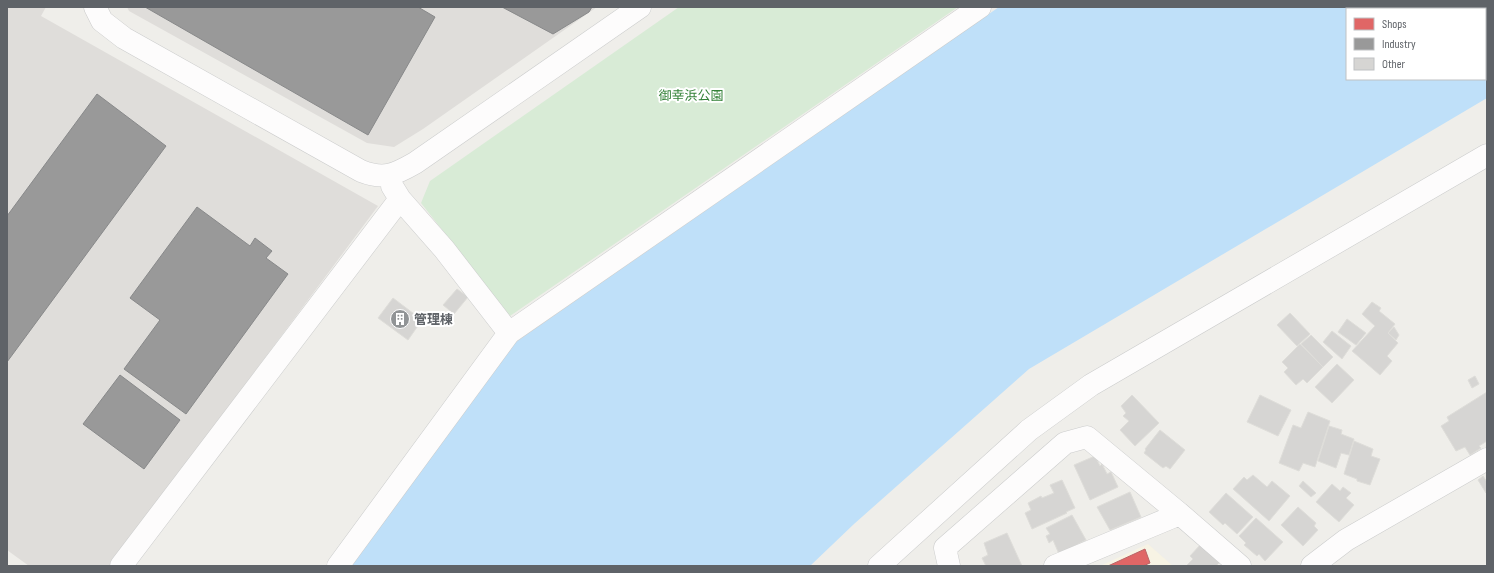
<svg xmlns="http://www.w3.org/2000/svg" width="1494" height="573" font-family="'Sofia Sans Condensed','Noto Sans JP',sans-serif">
  <rect width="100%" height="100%" fill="#efeeea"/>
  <!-- commercial -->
  <path fill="#f7f3e4" d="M1148 544 1173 566H1100Z"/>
  <!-- industrial -->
  <path fill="#dfddda" d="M7 7H46L41 16 378 206 110 566H29L7 550Z
    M127 7H597L423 129 394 147 367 143 129 11Z"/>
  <!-- green -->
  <path fill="#d8ebd6" d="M679 7H958L510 316 421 203 430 181Z"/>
  <!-- water -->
  <path fill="#bfe0f9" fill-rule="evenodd" d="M999 7H1487V98L1029 369 854 524 810 566H349L513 344ZM1347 9H1485V79H1347Z"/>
  <!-- shops -->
  <path fill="#e06666" stroke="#b96567" d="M1145 549 1150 563 1143 566H1108Z"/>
  <!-- industry -->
  <path fill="#999" stroke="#88898a" d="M145 7H418L435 17 368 135Z
    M502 7H592L589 12 553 34Z
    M97 94 166 146 7 362V216Z
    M197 207 250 246 255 238 272 251 266 258 288 274 186 414 124 369 160 320 130 298Z
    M120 375 180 420 144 469 83 424Z"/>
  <!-- building -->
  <path fill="#d6d5d3" stroke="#deddd9" d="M457 289 468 297 454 314 443 305Z
    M393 298 422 320 408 340 378 318Z
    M1372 302 1381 308 1379 311 1395 324 1388 333 1398 343 1387 356 1392 361 1380 375 1352 351 1375 326 1362 314Z
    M1290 313 1310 334 1297 346 1277 325Z
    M1347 319 1366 333 1356 345 1338 332Z
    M1394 327 1399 335 1396 340 1388 333Z
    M1332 331 1351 346 1342 359 1323 342Z
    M1311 335 1333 357 1323 367 1301 344Z
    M1300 344 1323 367 1307 383 1303 379 1296 385 1284 372 1288 368 1282 362Z
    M1337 364 1354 380 1332 403 1315 387Z
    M1475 376 1479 384 1472 388 1468 380Z
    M1487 392V441L1479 446 1481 448 1470 455 1465 447 1456 451 1441 426 1449 421 1447 417Z
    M1132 395 1159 423 1135 446 1120 430 1129 421 1123 416 1126 413 1121 406Z
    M1260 395 1291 410 1278 436 1247 422Z
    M1308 412 1330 421 1315 467 1303 463 1299 471 1279 463 1293 425 1301 428Z
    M1329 426 1342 430 1341 434 1354 439 1349 455 1341 453 1336 468 1318 461Z
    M1160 430 1185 450 1170 469 1166 466 1163 468 1144 453 1146 450 1145 449Z
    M1354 441 1373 449 1371 456 1380 459 1370 485 1357 481V479L1344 474Z
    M1095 456 1100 466 1102 464 1107 474 1111 472 1118 487 1090 500 1074 465Z
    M1253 475 1267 487 1272 481 1290 496 1269 521 1233 489 1244 477 1247 480Z
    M1483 476 1487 482 1486 493 1478 480Z
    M1062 480 1075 508 1066 512 1067 513 1032 529 1025 513 1031 510 1028 503 1041 496 1042 498 1054 493 1050 485Z
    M1303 481 1316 493 1311 497 1299 486Z
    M1332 484 1340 491 1343 487 1351 493 1346 498 1354 505 1339 522 1316 502Z
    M1130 492 1141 517 1110 530 1097 507Z
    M1226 493 1253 517 1237 534 1225 523 1223 525 1209 512Z
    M1298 507 1316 523 1314 526 1318 530 1303 546 1281 525Z
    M1072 515 1086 540 1059 554 1053 540 1049 543 1046 536 1050 534 1046 528Z
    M1256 518 1283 542 1265 561 1259 554 1257 556 1244 545 1246 543 1239 536Z
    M1007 533 1022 566H986L982 558 988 555 984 543Z
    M1201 544 1219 563 1216 566H1186L1193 559 1190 556Z"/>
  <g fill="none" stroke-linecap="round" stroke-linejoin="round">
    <defs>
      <path id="minor" d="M95 7 102 21 124 38 361 171C384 180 394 175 415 163L640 7
        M392 186 400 199 444 249 509 333
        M121 566 400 199
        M338 566 509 333 980 7
        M879 566 1029 430 1091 385 1487 155
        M949 566 945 548 1065 443 1087 437 1180 514 1240 566
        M1055 566 1180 514
        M1312 566 1346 540 1487 459"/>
    </defs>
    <!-- minor casing -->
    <use href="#minor" stroke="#cbcccc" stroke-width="23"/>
    <!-- minor -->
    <use href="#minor" stroke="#fdfcfc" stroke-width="22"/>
  </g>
  <!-- icons -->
  <defs>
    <symbol id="building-disc" viewBox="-11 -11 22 22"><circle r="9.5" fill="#919496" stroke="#fff"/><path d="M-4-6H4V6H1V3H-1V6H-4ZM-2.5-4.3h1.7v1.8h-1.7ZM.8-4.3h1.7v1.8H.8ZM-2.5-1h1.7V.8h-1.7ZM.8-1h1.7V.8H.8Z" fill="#fff"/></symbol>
  </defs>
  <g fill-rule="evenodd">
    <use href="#building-disc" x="389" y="308" width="22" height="22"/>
  </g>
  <g text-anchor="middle" stroke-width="4" stroke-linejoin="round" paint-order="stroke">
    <!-- park labels -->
    <g font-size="13" fill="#348238" stroke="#fff">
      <text x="691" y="100">御幸浜公園</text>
    </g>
    <!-- poi labels -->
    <g font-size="13" font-weight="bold" fill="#5f6368" stroke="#fff" text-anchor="start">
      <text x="414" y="324">管理棟</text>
    </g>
  </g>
  <!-- border -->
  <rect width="1494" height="573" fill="none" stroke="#5f6368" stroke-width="16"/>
  <!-- legend -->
  <rect x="1346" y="8" width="140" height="72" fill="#ffffff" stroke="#bfc1c3"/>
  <rect x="1354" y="18" width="20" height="12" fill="#e06666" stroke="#bfc1c3"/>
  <text x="1382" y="28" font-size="12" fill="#5f6368">Shops</text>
  <rect x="1354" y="38" width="20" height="12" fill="#999999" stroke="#bfc1c3"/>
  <text x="1382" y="48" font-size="12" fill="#5f6368">Industry</text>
  <rect x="1354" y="58" width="20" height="12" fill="#d6d5d3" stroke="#bfc1c3"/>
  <text x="1382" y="68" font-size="12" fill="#5f6368">Other</text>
</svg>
